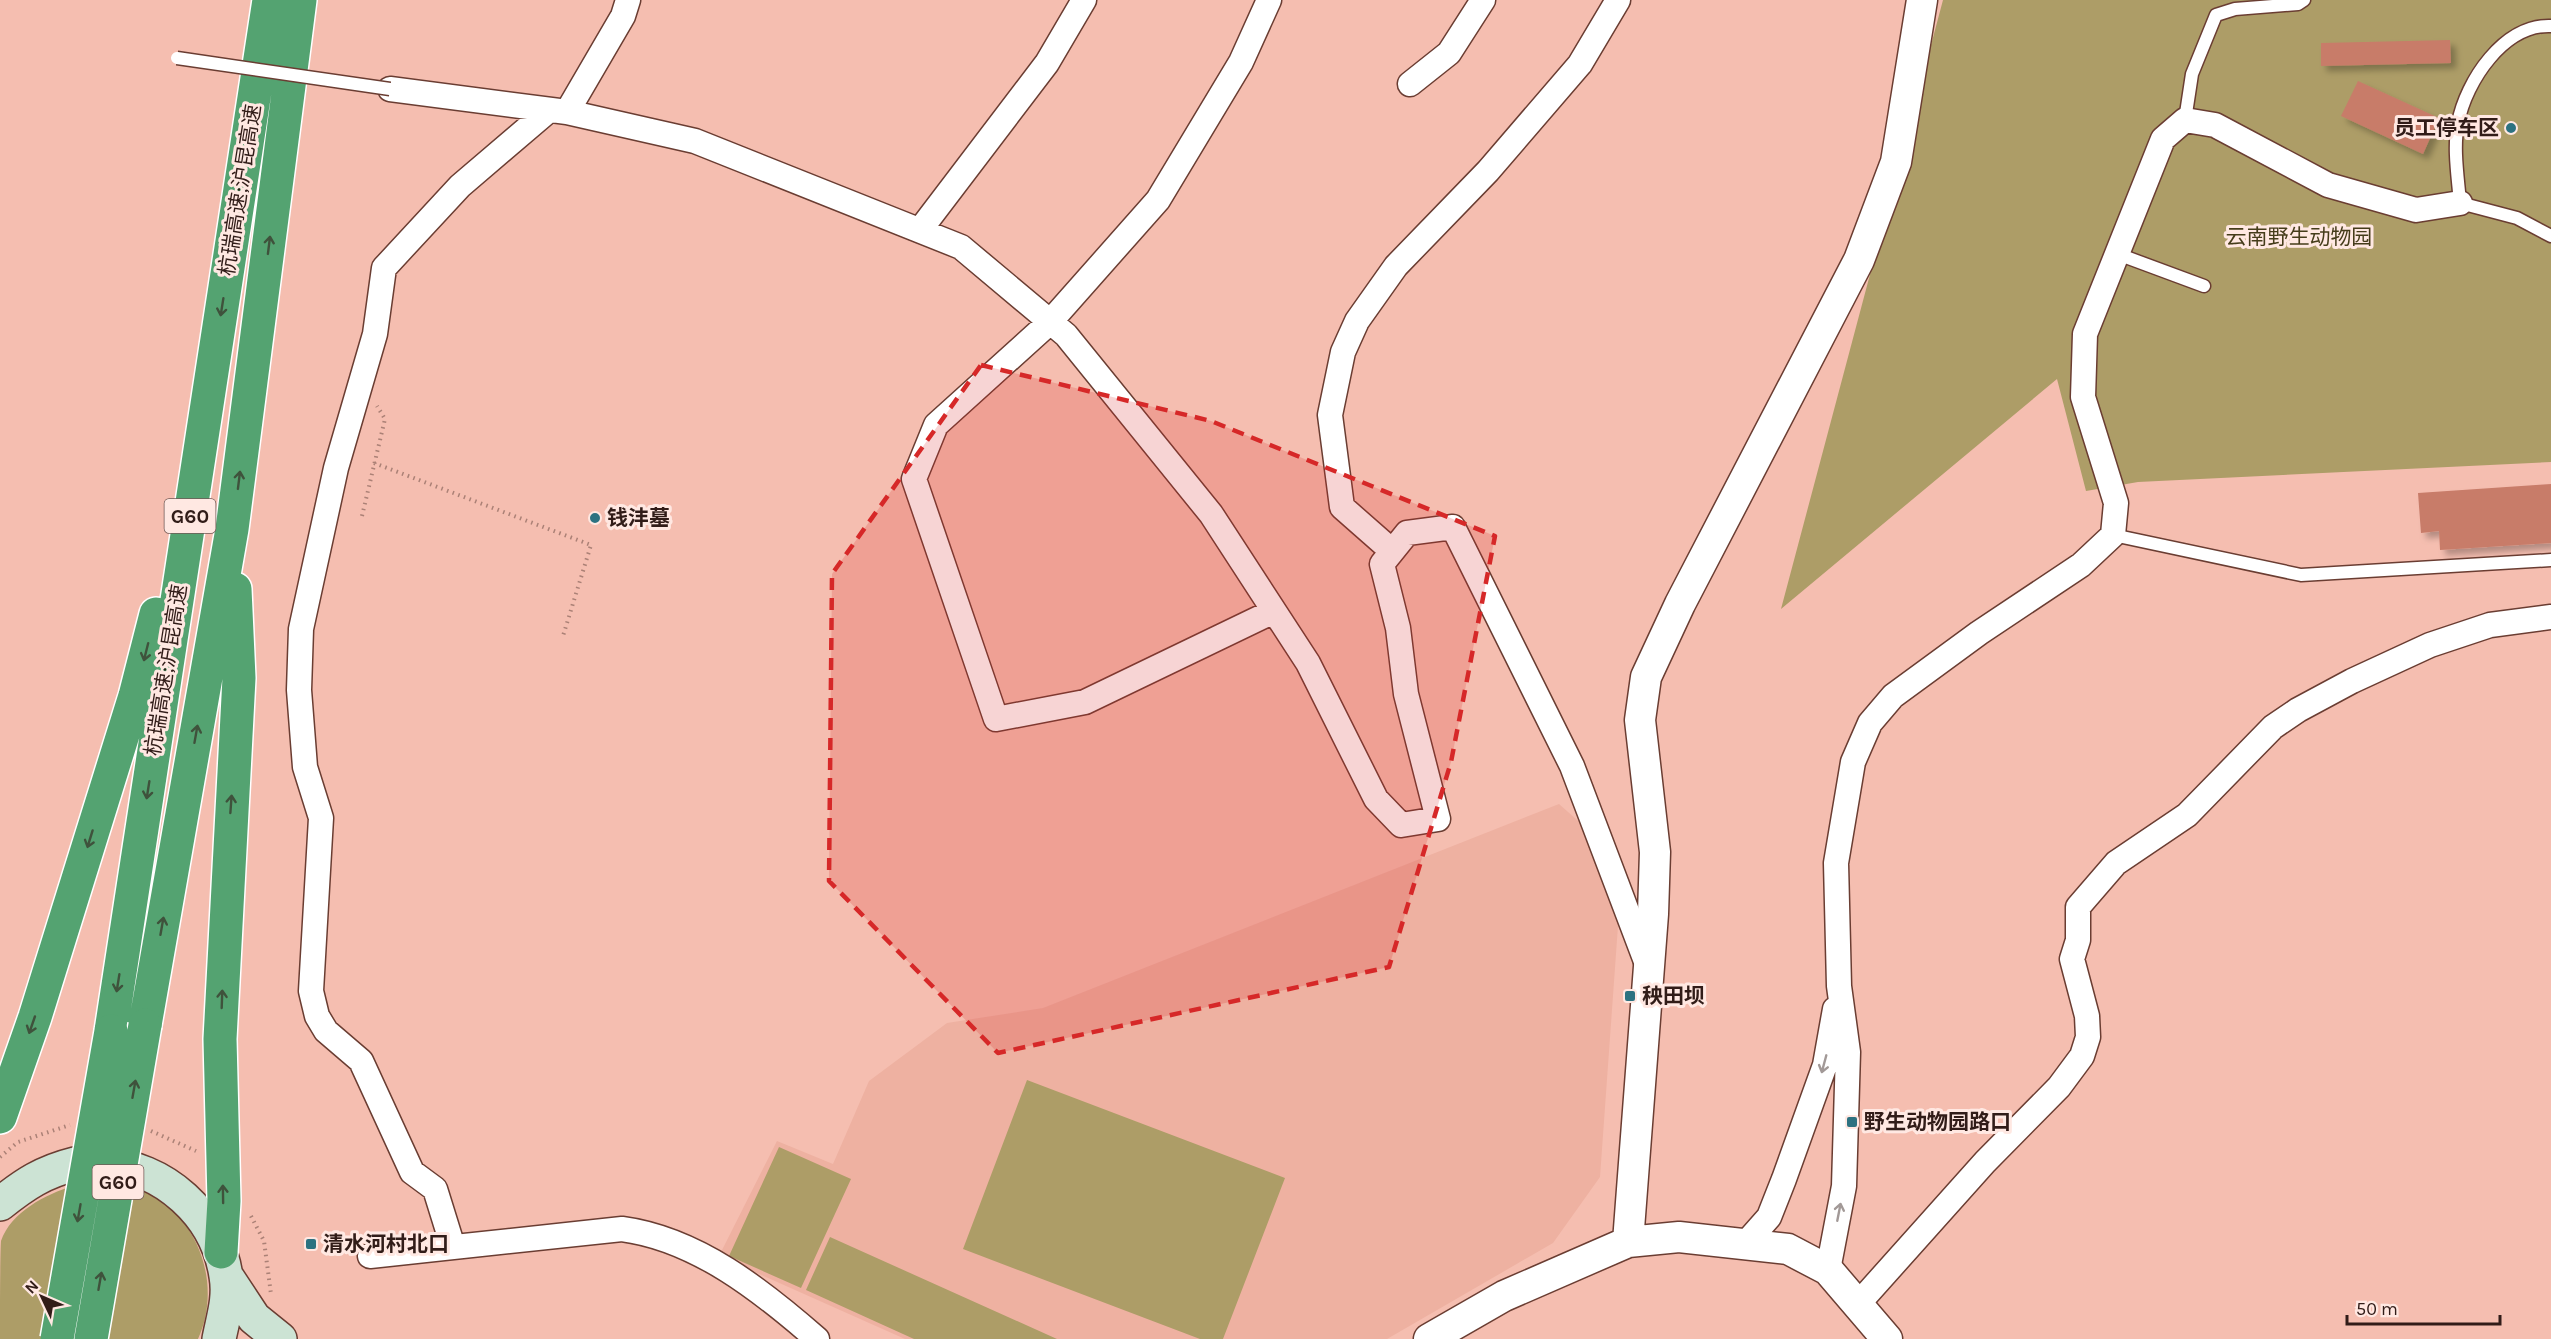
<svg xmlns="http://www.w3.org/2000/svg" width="2551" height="1339" font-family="Karla,'Noto Sans SC',sans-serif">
  <defs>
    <filter id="shadow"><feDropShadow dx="5.5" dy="5.5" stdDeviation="3" flood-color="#0004"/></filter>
  </defs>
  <rect width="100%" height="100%" fill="#f5beb0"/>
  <!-- built -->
  <path fill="#eeb1a1" d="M1559 804 1593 834 1619 912 1600 1177 1553 1243 1387 1339H905L719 1256 777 1141 833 1164 869 1081 947 1023 1043 1008Z"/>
  <!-- green -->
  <path fill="#ad9d67" d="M1943 0H2551V462L2138 482 2086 491 2057 379 1781 609Z
    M1027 1080 1285 1178 1223 1339H1200L963 1249Z
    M779 1147 851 1179 801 1288 729 1256Z
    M73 1186C91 1186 112 1183 129 1187 194 1202 225 1281 198 1339H0C0 1320 0 1255 1 1241 11 1212 46 1194 73 1186Z
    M830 1237 1057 1339H914L806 1290Z"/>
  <!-- building -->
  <path fill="#c87c69" filter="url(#shadow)" d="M2450 40 2451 63 2321 66V43Z
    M2358 81 2439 118 2423 154 2341 116Z
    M2551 484V543L2440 550 2439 531 2421 533 2418 493Z"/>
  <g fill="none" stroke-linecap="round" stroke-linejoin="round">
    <defs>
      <path id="service" d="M2551 26C2504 24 2466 81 2458 123 2453 149 2458 177 2460 203L2517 218 2551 236
        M2185 120 2192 74 2216 15 2235 9 2298 4 2304 0
        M2115 253 2204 286
        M2113 535 2301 575 2551 560"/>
      <path id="minor" d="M1269 0 1241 62 1158 200 1050 322 936 425 914 479 996 719 1085 702 1274 611
        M1410 84 1449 53 1483 0
        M390 89 567 112 695 141 961 247 1066 335 1211 514 1308 663 1376 799 1401 825 1438 819 1406 694 1398 628 1382 564 1407 533 1453 527 1572 766 1647 964
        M567 112 623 16 628 0
        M920 230 1047 63 1084 0
        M1392 551 1342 507 1330 415 1343 352 1357 321 1396 266 1488 171 1580 64 1618 0
        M1746 1243 1769 1217 1784 1179 1825 1065 1835 1009
        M453 1247 435 1189 412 1172 361 1061 326 1031 317 1016 311 991 321 818 305 767 299 690 301 629 336 468 375 334 384 268 460 186 549 110
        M370 1256 622 1229C697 1239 762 1291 817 1339
        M1828 1270 1844 1186 1848 1052 1839 986 1836 863 1853 762 1870 723 1893 696 1979 633 2081 565 2113 535 2116 503 2083 397 2085 334 2163 139 2185 120 2215 125 2328 185 2416 210 2460 203
        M1858 1304 1985 1162 2059 1087 2082 1056 2088 1037 2087 1016 2072 959 2078 940V907L2116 863 2187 815 2273 727 2298 710 2352 681 2430 645 2490 625 2551 617"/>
      <path id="tertiary" d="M1628 1242 1653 914 1655 852 1640 720 1646 677 1680 604 1859 260 1896 162 1922 0
        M1429 1339 1504 1296 1628 1242 1679 1237 1788 1249 1828 1270 1887 1339"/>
      <path id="secondary" d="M0 1204C25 1184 43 1172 75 1164 83 1162 94 1164 102 1164 164 1166 217 1215 226 1276 230 1298 223 1318 219 1339
        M227 1277 254 1318 280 1339"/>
      <path id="motorway" d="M145 1025 232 529 300 0
        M111 1031 269 0
        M0 1117 35 1017 135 696 156 614
        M221 1252 224 1201 220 1039 239 678 235 589"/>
    </defs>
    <!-- service casing -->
    <use href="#service" stroke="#6a3d32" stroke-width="15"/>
    <!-- minor casing -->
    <use href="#minor" stroke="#6a3d32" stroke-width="27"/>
    <!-- tertiary casing -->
    <use href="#tertiary" stroke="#6a3d32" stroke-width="33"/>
    <!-- secondary casing -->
    <use href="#secondary" stroke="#6a3d32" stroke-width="36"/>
    <!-- motorway casing -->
    <use href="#motorway" stroke="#fff" stroke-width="36"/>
    <!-- path -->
    <path stroke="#ab8176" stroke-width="4" stroke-dasharray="1.5 4.5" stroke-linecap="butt" d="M374 463 591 545 563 636
      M362 516 385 419 377 406
      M151 1131 196 1151
      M0 1157 18 1142 70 1125
      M251 1216 264 1241 271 1294"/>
    <!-- service -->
    <use href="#service" stroke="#fff" stroke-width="12"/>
    <!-- minor -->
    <use href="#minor" stroke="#fff" stroke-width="24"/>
    <!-- tertiary -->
    <use href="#tertiary" stroke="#fff" stroke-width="30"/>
    <!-- secondary -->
    <use href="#secondary" stroke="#cce3d4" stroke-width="33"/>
    <!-- motorway -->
    <use href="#motorway" stroke="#54a371" stroke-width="33"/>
    <defs>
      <path id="service-bridge" d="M177 58 390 89"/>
      <path id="motorway-bridge" d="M57 1339 111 1031
        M91 1339 145 1025"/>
    </defs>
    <!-- service-bridge casing -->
    <use href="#service-bridge" stroke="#6a3d32" stroke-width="15" stroke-linecap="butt"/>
    <!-- motorway-bridge casing -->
    <use href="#motorway-bridge" stroke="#fff" stroke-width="36" stroke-linecap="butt"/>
    <!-- service-bridge -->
    <use href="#service-bridge" stroke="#fff" stroke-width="12"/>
    <!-- motorway-bridge -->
    <use href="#motorway-bridge" stroke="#54a371" stroke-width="33"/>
  </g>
  <!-- one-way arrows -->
  <defs><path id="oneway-shaft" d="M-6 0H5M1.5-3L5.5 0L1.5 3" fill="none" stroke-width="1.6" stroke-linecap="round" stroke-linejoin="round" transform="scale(1.5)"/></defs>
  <g stroke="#3f523c">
    <use href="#oneway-shaft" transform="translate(269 245) rotate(-83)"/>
    <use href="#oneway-shaft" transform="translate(222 307) rotate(99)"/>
    <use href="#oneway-shaft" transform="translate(239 480) rotate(-83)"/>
    <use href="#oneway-shaft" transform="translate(146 652) rotate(104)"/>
    <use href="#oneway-shaft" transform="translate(196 734) rotate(-80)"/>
    <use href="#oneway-shaft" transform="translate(148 790) rotate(99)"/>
    <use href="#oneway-shaft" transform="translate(231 804) rotate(-86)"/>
    <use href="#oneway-shaft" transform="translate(90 839) rotate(107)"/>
    <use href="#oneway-shaft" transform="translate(162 926) rotate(-80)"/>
    <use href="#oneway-shaft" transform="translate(118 983) rotate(99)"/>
    <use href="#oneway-shaft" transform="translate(222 999) rotate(-88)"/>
    <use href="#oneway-shaft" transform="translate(32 1025) rotate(109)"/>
    <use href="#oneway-shaft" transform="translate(134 1089) rotate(-80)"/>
    <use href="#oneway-shaft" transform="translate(223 1194) rotate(-91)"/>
    <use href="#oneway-shaft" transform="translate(79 1213) rotate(100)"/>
    <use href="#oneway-shaft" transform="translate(100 1281) rotate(-80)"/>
  </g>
  <g stroke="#a29997">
    <use href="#oneway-shaft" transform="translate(1824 1064) rotate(105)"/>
    <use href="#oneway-shaft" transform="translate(1839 1212) rotate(-79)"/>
  </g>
  <!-- marked area -->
  <path fill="#d62828" fill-opacity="0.2" stroke="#d62828" stroke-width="4.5" stroke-dasharray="12 8" stroke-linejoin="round" d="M981 365 1211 421 1495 536 1451 762 1389 967 998 1053 829 881 832 574Z"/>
  <!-- markers -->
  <g fill="#2d7281" stroke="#ffe8e2" stroke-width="2">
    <circle cx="2511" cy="128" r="6"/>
    <circle cx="595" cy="518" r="6"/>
    <rect x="1624" y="990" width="12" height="12" rx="3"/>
    <rect x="1846" y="1116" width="12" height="12" rx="3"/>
    <rect x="305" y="1238" width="12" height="12" rx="3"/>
  </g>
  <g text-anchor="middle" stroke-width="6" stroke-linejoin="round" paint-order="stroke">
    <!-- shield labels -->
    <g fill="#ffe8e2" stroke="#6f5955" stroke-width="1.5">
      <rect x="164.5" y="499" width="51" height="34" rx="4.5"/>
      <rect x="92.5" y="1165" width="51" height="34" rx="4.5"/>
    </g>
    <g font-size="20" font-weight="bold" fill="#311c18">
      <text x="190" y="523">G60</text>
      <text x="118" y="1189">G60</text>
    </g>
    <!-- poi labels -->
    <g font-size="21" font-weight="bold" fill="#311c18" stroke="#ffe8e2" text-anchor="start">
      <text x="2499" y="135" text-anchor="end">员工停车区</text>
      <text x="607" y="525">钱沣墓</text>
      <text x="1642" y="1003">秧田坝</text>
      <text x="1864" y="1129">野生动物园路口</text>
      <text x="323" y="1251">清水河村北口</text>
    </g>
    <!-- street labels -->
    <g font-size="21" fill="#311c18" stroke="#ffe8e2">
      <text transform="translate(240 190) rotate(-81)" y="7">杭瑞高速;沪昆高速</text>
      <text transform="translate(166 670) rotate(-81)" y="7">杭瑞高速;沪昆高速</text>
    </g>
    <!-- park labels -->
    <g font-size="21" fill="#453c1a" stroke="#ffe8e2">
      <text x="2299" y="244">云南野生动物园</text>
    </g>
  </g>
  <!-- north arrow -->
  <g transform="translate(42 1297) rotate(314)" stroke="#ffe8e2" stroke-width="4.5" paint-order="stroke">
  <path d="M0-4.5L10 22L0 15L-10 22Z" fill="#311c18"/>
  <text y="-9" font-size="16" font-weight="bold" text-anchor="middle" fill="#311c18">N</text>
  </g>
  <!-- scale -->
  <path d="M2347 1315v9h153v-9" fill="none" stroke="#311c18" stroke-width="3"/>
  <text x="2356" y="1315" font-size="18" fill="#311c18" stroke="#ffe8e2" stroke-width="4.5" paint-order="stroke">50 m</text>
</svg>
